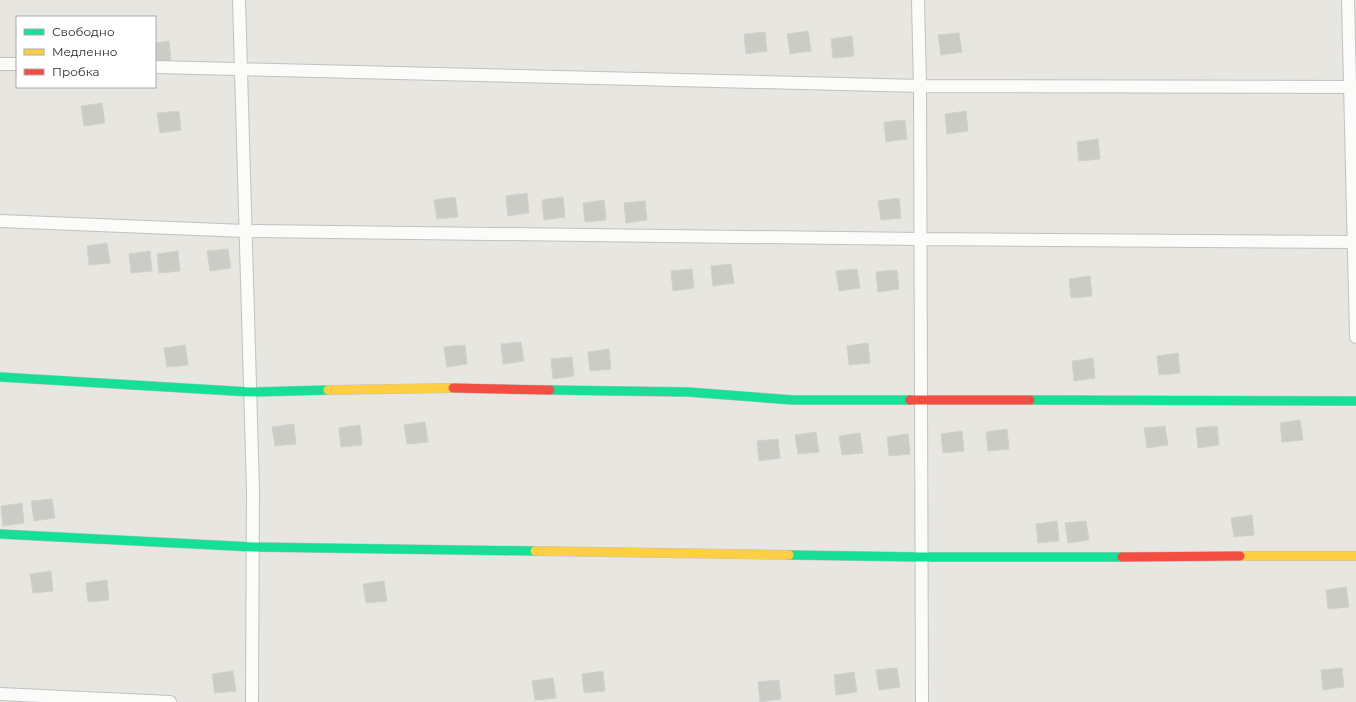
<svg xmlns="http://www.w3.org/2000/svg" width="1356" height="702" font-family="Montserrat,sans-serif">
  <rect width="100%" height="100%" fill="#e7e6e0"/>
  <!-- building -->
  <path fill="#ccccc7" stroke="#d2d1cc" d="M808 31 811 51 790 54 787 34Z
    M765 32 767 51 746 54 744 34Z
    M959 33 962 52 941 55 938 35Z
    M852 36 854 56 833 58 831 39Z
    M169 41 171 61 155 63V43Z
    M102 103 105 123 84 126 81 106Z
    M179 111 181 130 160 133 157 113Z
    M966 111 968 131 947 134 945 114Z
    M905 120 907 139 886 142 884 122Z
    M1098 139 1100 159 1079 161 1077 142Z
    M527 193 529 213 508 216 506 196Z
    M455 197 458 217 437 219 434 200Z
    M563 197 565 217 544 220 542 200Z
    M899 198 901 218 881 220 878 201Z
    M604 200 606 220 585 222 583 203Z
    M645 201 647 220 626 223 624 203Z
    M107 243 110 263 89 265 87 246Z
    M228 249 231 268 210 271 207 251Z
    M150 251 152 271 131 273 129 254Z
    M178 251 180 271 159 273 157 254Z
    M731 264 734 283 713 286 711 266Z
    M692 269 694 288 673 291 671 271Z
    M857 269 860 288 839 291 836 271Z
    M897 270 899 289 878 292 876 272Z
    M1090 276 1092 296 1071 298 1069 279Z
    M521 342 524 361 503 364 501 344Z
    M868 343 870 363 849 365 847 346Z
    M185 345 188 365 167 367 164 348Z
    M465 345 467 364 447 367 444 347Z
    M609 349 611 369 590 371 588 352Z
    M1178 353 1180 373 1159 375 1157 356Z
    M572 357 574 376 553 379 551 359Z
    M1093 358 1095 378 1074 381 1072 361Z
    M1300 420 1303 440 1282 442 1280 423Z
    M425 422 428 442 407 444 404 425Z
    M294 424 296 444 275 446 272 427Z
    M360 425 362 445 341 447 339 428Z
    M1165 426 1168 445 1147 448 1144 428Z
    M1217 426 1219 445 1198 448 1196 428Z
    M1007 429 1009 449 988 451 986 432Z
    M962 431 964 451 943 453 941 434Z
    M816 432 819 452 798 454 795 435Z
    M860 433 863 453 842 455 839 436Z
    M908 434 910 454 889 456 887 437Z
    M778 439 780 458 759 461 757 441Z
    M52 499 55 518 34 521 31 501Z
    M22 503 24 523 3 526 1 506Z
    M1252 515 1254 535 1234 537 1231 518Z
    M1057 521 1059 541 1038 543 1036 524Z
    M1086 521 1089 540 1068 543 1065 523Z
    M51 571 53 591 33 593 30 574Z
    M107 580 109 600 88 602 86 583Z
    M384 581 387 601 366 603 363 584Z
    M1346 587 1349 607 1328 609 1326 590Z
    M897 668 900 687 879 690 876 670Z
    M1342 668 1344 687 1323 690 1321 670Z
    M233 671 236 691 215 693 212 674Z
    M603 671 605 691 584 693 582 674Z
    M854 672 857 692 836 695 834 675Z
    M553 678 556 698 535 700 532 681Z
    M779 680 781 699 760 702 758 682Z"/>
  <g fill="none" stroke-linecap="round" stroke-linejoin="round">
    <defs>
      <path id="street" d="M239 0 253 490 252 702
        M918 0 920 86 922 702
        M1348 0 1356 337
        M0 64H17
        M155 67 920 86 1356 87
        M0 221 245 231 921 239 1356 242
        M0 694 170 702"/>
      <path id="fast" d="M0 377 250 392 328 390
        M550 390 688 392 793 400H910
        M1030 400 1356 401
        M0 534 253 547 535 551
        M789 555 921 557H1122"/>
      <path id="slow" d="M328 390 453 388
        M535 551 789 555
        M1240 556H1356"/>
      <path id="jam" d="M453 388 550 390
        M910 400H1030
        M1122 557 1240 556"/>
    </defs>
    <!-- street casing -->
    <use href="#street" stroke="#c2c1c0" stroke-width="14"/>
    <!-- fast casing -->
    <use href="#fast" stroke="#c2c1c0" stroke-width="10"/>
    <!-- slow casing -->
    <use href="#slow" stroke="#c2c1c0" stroke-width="10"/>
    <!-- jam casing -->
    <use href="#jam" stroke="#c2c1c0" stroke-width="10"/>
    <!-- street -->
    <use href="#street" stroke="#fbfbfa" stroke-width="12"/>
    <!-- fast -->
    <use href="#fast" stroke="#16e098" stroke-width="9"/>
    <!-- slow -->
    <use href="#slow" stroke="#ffcf43" stroke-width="9"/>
    <!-- jam -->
    <use href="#jam" stroke="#f24e42" stroke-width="9"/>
  </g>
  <!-- legend -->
  <rect x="16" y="16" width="140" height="72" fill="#ffffff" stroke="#aaaaaa"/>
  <rect x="24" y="29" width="20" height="6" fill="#16e098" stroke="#aaaaaa"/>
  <text x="52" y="36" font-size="12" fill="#2a2a2a">Свободно</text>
  <rect x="24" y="49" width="20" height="6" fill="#ffcf43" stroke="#aaaaaa"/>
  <text x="52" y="56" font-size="12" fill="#2a2a2a">Медленно</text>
  <rect x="24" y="69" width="20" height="6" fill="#f24e42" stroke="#aaaaaa"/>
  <text x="52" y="76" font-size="12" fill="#2a2a2a">Пробка</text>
</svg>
